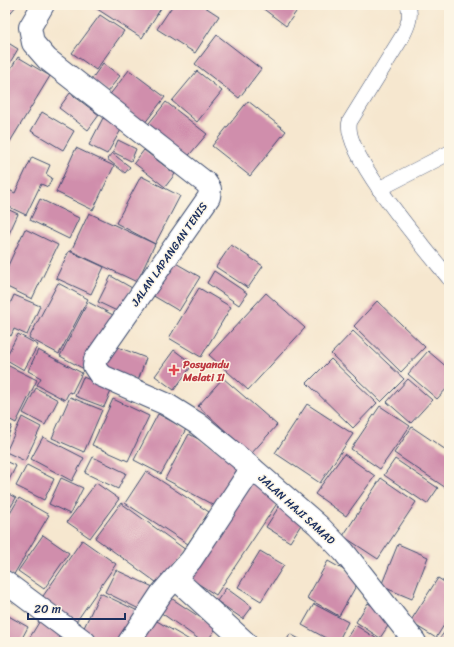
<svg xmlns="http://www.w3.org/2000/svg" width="454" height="647" viewBox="0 0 454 647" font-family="Sriracha,sans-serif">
	<rect width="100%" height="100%" fill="#fcf5e5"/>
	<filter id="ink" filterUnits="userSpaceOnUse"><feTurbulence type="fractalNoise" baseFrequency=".025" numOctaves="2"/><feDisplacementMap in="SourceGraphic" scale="8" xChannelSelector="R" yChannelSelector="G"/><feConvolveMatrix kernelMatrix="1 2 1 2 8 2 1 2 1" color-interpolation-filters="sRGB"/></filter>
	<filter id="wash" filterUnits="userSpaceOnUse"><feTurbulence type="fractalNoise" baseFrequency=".012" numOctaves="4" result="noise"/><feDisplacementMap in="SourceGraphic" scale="16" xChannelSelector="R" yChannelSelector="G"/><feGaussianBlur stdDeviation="0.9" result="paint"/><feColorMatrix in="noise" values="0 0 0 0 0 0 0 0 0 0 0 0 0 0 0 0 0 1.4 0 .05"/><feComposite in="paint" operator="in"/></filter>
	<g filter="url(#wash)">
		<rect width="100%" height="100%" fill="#f6e7cf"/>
		<g id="blocks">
			<g fill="#d08eac">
				<polygon points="5,5 17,5 6,18 5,17"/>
				<polygon points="91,5 163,5 142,38"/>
				<polygon points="173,5 202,5 219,16 195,53 157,29"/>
				<polygon points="262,5 301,5 286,26 261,7"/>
				<polygon points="100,15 124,31 96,70 72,53"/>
				<polygon points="217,35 261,69 239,98 195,64"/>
				<polygon points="5,41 18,49 5,71"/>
				<polygon points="18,57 50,76 5,150 5,78"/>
				<polygon points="103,63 120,76 107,92 91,80"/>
				<polygon points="129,70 165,97 144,124 108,97"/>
				<polygon points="197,71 222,91 197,122 172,101"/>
				<polygon points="70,93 99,115 88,130 59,108"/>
				<polygon points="248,101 286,131 250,176 212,146"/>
				<polygon points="166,102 207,134 185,160 145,128"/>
				<polygon points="42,112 74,131 63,150 31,131"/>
				<polygon points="103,118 122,128 107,154 89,145"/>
				<polygon points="118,140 136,149 131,161 113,152"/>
				<polygon points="76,148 114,166 93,210 56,192"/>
				<polygon points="144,150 175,174 165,187 134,163"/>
				<polygon points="112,153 130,167 125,173 107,159"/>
				<polygon points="32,157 50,165 46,174 52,178 48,187 41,184 26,215 5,205 5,188 15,193"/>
				<polygon points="141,176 180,196 155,244 116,223"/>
				<polygon points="40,199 79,218 69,239 30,220"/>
				<polygon points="5,208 18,214 8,236 5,234"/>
				<polygon points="89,213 155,244 137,282 71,251"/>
				<polygon points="25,229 58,245 32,299 5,286 5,272"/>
				<polygon points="231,245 263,266 248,288 216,267"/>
				<polygon points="69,251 104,267 91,294 56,278"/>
				<polygon points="172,261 200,277 179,311 152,295"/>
				<polygon points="214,271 247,293 239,305 207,283"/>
				<polygon points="111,276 132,288 119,312 98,302"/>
				<polygon points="58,283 88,299 59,354 29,338"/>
				<polygon points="199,288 231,307 201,357 169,338"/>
				<polygon points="266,293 305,328 248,390 209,355"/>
				<polygon points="14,295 40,306 27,335 14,329 11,336 5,332 5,315"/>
				<polygon points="377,301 425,347 401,372 354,326"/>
				<polygon points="88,302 113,315 84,369 60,356"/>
				<polygon points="353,331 404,379 381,402 331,354"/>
				<polygon points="18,334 38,345 24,370 5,359"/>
				<polygon points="110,344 146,358 138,381 101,367"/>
				<polygon points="38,350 82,373 72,393 69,392 65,400 37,385 41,378 28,371"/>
				<polygon points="174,350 193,364 174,390 155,376"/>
				<polygon points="428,351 449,369 449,386 437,399 408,374"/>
				<polygon points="331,359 377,403 353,428 307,383"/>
				<polygon points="5,364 37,380 16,423 5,417"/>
				<polygon points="83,377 112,389 104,407 75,396"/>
				<polygon points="223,378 277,425 251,454 198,406"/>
				<polygon points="408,379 432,400 411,423 387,402"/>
				<polygon points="36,388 58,400 45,425 23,413"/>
				<polygon points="70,397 102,410 84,452 52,438"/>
				<polygon points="113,399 149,416 128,461 92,445"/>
				<polygon points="307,404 353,434 320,483 275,453"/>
				<polygon points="380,406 410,426 380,469 351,449"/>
				<polygon points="158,414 186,429 161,474 134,460"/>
				<polygon points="22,417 41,427 25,461 6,452"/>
				<polygon points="5,424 12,426 5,443"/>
				<polygon points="412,427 449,452 449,490 394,453"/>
				<polygon points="189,434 241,462 217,507 165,479"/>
				<polygon points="43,437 84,458 72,481 31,459"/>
				<polygon points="344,454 375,476 346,516 315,494"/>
				<polygon points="93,457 126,473 118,489 85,473"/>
				<polygon points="395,459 438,488 427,504 384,475"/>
				<polygon points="5,461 16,466 7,484 5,483"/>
				<polygon points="27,465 54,479 44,500 16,486"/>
				<polygon points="146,471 209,512 188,544 125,503"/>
				<polygon points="252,477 282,496 216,595 186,576"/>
				<polygon points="61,478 83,488 70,514 49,504"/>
				<polygon points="381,478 416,502 378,559 343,536"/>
				<polygon points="96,483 119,499 90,538 67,522"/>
				<polygon points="5,492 16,498 5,517"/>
				<polygon points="19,498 49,515 13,576 5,572 5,522"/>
				<polygon points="121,503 186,550 160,585 95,538"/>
				<polygon points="280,505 304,520 290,542 266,527"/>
				<polygon points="43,535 69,553 44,589 18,571"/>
				<polygon points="82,540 116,564 76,622 41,599"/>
				<polygon points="398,544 428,557 412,599 381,586"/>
				<polygon points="260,551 284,565 261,601 238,587"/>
				<polygon points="328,561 360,579 339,616 307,598"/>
				<polygon points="116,570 153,587 141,610 105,592"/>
				<polygon points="438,578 449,585 449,617 436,638 410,622"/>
				<polygon points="226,588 252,607 243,619 217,601"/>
				<polygon points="100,593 140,612 126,642 105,642 82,632"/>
				<polygon points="168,596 216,628 207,642 203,642 157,610"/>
				<polygon points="368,603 392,620 380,638 356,622"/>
				<polygon points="314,604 348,622 338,642 333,642 302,625"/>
				<polygon points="5,614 28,627 20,642 5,642"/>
				<polygon points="150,617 191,641 190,642 136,642"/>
				<polygon points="41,619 80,642 27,642"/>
				<polygon points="355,625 382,642 344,642"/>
				<polygon points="449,626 449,642 437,642"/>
				<polygon points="290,634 305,642 286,642"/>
			</g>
		</g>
	</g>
	<g filter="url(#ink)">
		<use href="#blocks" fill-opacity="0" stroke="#3c4b6f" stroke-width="1"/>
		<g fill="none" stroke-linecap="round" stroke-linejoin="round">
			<g stroke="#3c4b6f" stroke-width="16">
				<g id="service">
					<path d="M408,5C412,17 407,27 402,37L350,121C340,151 428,252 449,278"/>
					<polyline points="379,189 449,153"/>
				</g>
			</g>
			<g stroke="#3c4b6f" stroke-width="24">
				<g id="minor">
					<polyline points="43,5 30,27 33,43 47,59 206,183 210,189 209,197 95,360 94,366 100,375 166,404 198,424 252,468 318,525 344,552 415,642"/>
					<polyline points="175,578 245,642"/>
					<polyline points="5,582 85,642"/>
					<polyline points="129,642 161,594 191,560 252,468"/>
				</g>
			</g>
			<use href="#service" stroke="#fff" stroke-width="15"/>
			<use href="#minor" stroke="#fff" stroke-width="22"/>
		</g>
	</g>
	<path fill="#e0444e" stroke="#fcf5e5" stroke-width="1.5" d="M172 364h4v4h4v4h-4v4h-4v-4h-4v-4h4z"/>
	<g text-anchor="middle" stroke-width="3" stroke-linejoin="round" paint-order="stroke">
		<g font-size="11" fill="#1b2f5e" stroke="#fcf5e5">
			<text transform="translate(169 254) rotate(-55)" y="4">JALAN LAPANGAN TENIS</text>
			<text transform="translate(297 509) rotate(42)" y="4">JALAN HAJI SAMAD</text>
		</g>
		<g font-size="11" font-weight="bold" fill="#be3a42" stroke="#fcf5e5" text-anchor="start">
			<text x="183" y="368">Posyandu<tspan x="183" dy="13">Melati II</tspan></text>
		</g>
	</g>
	<rect width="454" height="647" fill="none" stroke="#fcf5e5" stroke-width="20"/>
	<path d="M28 613v6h97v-6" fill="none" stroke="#1b2f5e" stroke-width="2"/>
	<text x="34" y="613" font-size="12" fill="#1b2f5e" stroke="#fcf5e5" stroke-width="3" paint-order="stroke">20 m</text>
</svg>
